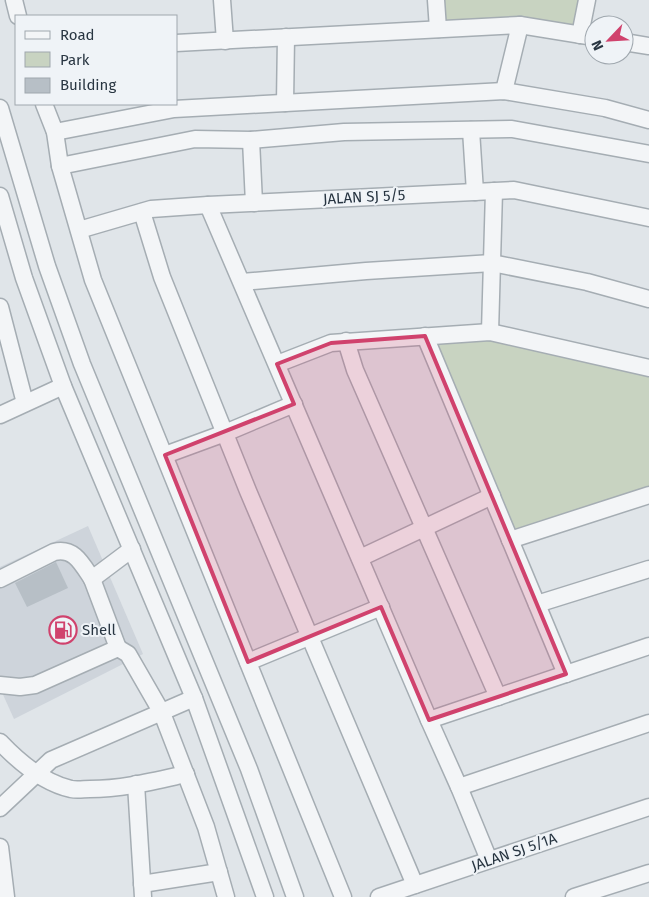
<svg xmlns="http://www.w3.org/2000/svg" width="649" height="897" viewBox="0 0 649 897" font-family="'Fira Sans',sans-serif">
	<rect width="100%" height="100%" fill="#e0e5e9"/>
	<polygon fill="#ced4db" points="88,526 143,654 14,719 0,688 0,567"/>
	<g fill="#c8d3c1">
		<polygon points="439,0 584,0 578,31 441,25"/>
		<polygon points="490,333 649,370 649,493 512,537 428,338"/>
	</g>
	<polygon fill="#b7bfc6" points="56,562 68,588 27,607 15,583"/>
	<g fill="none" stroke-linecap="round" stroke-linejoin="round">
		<g stroke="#a5adb3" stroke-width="19">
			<g id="minor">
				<polyline points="14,0 18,16"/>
				<polyline points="222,0 225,41"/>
				<polyline points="436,0 438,29"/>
				<polyline points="580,35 587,0"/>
				<polyline points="624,42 649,46"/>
				<polyline points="176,43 520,25 594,37"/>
				<polyline points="504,91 520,25"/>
				<polyline points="285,103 286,37"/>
				<polyline points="44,104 55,132 60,166 93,280 343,897"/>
				<polyline points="0,108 47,266 82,364 249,769 295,897"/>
				<polyline points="471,130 475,192"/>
				<polyline points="55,132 174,109 504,91 605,108 649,120"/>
				<polyline points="251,140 254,203"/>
				<polyline points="60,166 195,139 251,140 344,132 512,129 649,154"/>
				<polyline points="0,196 24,278 63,386 194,698 265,897"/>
				<polyline points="208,205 429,720 459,787 489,860"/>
				<polyline points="142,212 162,277 248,491 415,885"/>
				<polyline points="79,230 151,209 208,205 514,190 649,218"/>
				<polyline points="242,282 366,271 492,263 587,282 649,299"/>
				<polyline points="0,307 25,403"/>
				<polyline points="490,332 494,191"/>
				<polyline points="425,336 566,674"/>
				<polyline points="346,341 355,370 498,697"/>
				<polyline points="277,364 331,343 490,332 649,368"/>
				<polyline points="0,415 63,386"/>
				<polyline points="165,455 225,433 294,404"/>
				<polyline points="510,540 649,495"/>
				<polyline points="360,558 492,496"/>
				<path d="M0,579L54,552C74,547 82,564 92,579L132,549"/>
				<polyline points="92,579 118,648"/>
				<polyline points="537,604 649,569"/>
				<polyline points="248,662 381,607"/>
				<polyline points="0,685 20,687 35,685 118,648 128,654 162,713 206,827 226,897"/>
				<polyline points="429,720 649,646"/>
				<path d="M0,742C19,762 44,783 71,789C77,790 84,789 90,789C122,789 154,781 186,774"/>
				<polyline points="136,784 143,897"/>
				<polyline points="459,787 649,723"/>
				<polyline points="0,808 51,760 194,698"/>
				<polyline points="0,847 6,897"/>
				<polyline points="142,884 219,872"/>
				<polyline points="379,897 649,807"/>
				<polyline points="574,897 649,873"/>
			</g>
		</g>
		<use href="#minor" stroke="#f3f5f7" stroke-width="16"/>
	</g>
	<path fill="#d0426d" fill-opacity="0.2" stroke="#d0426d" stroke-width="4" stroke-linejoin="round" d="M425,336L566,674L429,720L381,607L248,662L165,455L294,404L277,364L331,343Z"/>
	<defs>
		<g id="fuel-ring" transform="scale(1.4375)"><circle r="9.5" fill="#eff3f7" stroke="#d0426d" stroke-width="1.5"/><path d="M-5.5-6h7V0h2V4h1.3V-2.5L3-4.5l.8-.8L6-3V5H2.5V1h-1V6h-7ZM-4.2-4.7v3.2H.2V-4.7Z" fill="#d0426d"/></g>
	</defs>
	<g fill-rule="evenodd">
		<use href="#fuel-ring" x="63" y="630"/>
	</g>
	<g text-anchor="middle" stroke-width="4" stroke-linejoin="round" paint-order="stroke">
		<g font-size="15" fill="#283541" stroke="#eff3f7">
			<text transform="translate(364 197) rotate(-3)" y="5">JALAN SJ 5/5</text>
			<text transform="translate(514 852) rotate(-19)" y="5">JALAN SJ 5/1A</text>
		</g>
		<g font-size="15" fill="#283541" stroke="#eff3f7" text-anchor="start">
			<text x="82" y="635">Shell</text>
		</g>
	</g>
	<rect x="15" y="15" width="162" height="90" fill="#eff3f7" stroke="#9fa7ae"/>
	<rect x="25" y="31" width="25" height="8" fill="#f3f5f7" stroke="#9fa7ae"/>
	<text x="60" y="40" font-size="15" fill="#283541">Road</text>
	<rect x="25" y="52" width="25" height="15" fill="#c8d3c1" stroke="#9fa7ae"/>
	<text x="60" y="65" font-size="15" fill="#283541">Park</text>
	<rect x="25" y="78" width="25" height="15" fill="#b7bfc6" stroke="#9fa7ae"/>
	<text x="60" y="90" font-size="15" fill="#283541">Building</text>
	<g transform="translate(609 40) rotate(245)"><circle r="24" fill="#eff3f7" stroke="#9fa7ae"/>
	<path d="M0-4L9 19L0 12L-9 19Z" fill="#d0426d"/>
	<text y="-8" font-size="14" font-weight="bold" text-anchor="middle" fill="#283541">N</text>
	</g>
</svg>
